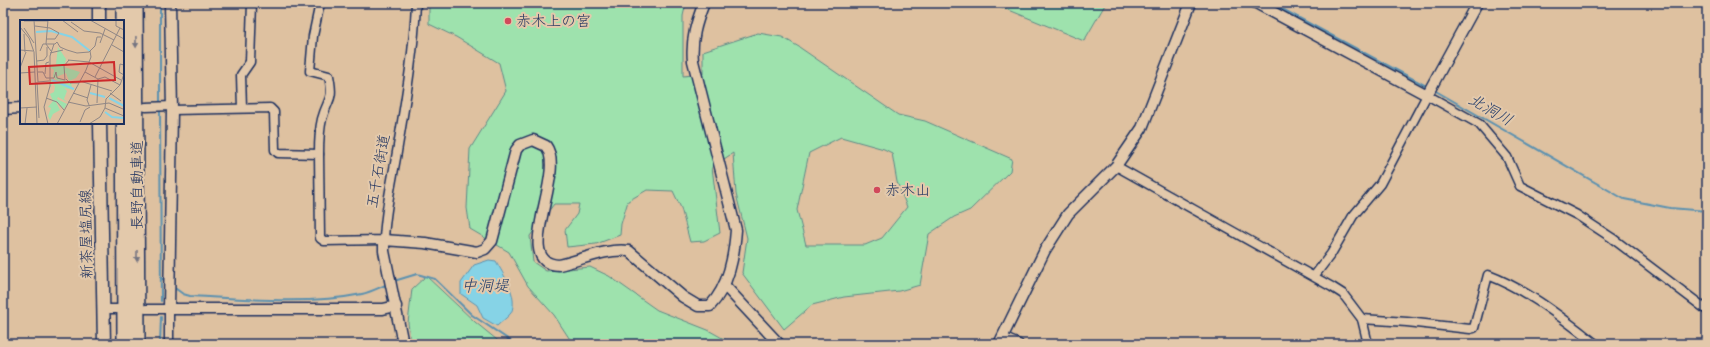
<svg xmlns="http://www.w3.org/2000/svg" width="1710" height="347" viewBox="0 0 1710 347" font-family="Mynerve,'Klee One',sans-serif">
	<rect width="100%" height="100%" fill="#dec1a0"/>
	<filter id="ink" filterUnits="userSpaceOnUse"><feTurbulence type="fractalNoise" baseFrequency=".025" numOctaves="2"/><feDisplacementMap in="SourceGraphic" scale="8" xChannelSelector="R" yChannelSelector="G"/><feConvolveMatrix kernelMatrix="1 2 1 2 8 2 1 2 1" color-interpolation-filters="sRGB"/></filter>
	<g filter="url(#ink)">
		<g fill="#9ee2ad" stroke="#5c8886" fill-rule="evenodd">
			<path d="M429,3H686L683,16V76L703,74V51L758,33L782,37L799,47L898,115L925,121L1012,159L1010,171L970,210L954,217L929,234L920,285L899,291L844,297L812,305L784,329L742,273L747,238L736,194L733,153L712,167L720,233L704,241L690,242L681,208L673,191L647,190L628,201L621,224L620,235L596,244L567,247L565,230L577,214L579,204H554L530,236L533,262L546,271L590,267L609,276L657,310L708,330L733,344H573L554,315L528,286L509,252L470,229L467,208L470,149L506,91L499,63L456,37L429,24ZM841,137L884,149L892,153L897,182L907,207L882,238L865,245H806L797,210L809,153Z"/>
			<polygon points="992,3 1106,3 1084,41"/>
			<polygon points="426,276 475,322 502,344 411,344 408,323 412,289"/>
		</g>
		<path fill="#86d3e6" stroke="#5b91b0" d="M489,260L496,261C503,274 519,297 511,313C508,317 501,322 497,326L483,318L477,305L461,294V283L474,265Z"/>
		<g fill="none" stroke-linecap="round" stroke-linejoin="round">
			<g stroke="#5b91b0" stroke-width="2">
				<polyline points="1271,3 1428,87"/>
				<polyline points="1434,90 1624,199 1670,208 1707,211"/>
				<polyline points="160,104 160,3"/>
				<polyline points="160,109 161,301"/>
				<polyline points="160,277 165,281"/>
				<polyline points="394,281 417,274 435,279 472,315 515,344"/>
				<path d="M172,286L183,294L190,296C245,299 309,305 362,294C371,292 380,287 388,284"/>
				<polyline points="160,344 161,317"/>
			</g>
			<g stroke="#1b2f5e" stroke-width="11">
				<g id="minor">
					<polyline points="146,107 172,106"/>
					<polyline points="242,108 241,75 250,62 252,3"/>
					<path d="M172,110L270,108L274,112L275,150L278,153L319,154L320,238L324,241L384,240C385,210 392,182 397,152C405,103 414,53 416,3"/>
					<path d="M319,154C319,142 319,131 322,119C328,97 334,102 329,76L310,71L313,36L320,3"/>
					<polyline points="1116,166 1332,287 1343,294 1362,319 1368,344"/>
					<polyline points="1315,275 1331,254 1353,216 1380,184 1427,95 1479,124 1507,157 1520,186 1577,215 1612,238 1707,310"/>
					<polyline points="103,309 118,309"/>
					<polyline points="146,309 169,309 169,344"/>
					<path d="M1362,319L1407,322L1470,329L1474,328L1488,275C1528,290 1562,318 1596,344"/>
					<polyline points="1002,337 1019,344"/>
				</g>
			</g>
			<g stroke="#1b2f5e" stroke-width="13">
				<g id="tertiary">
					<polyline points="170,3 172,110 169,309 383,309 396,306"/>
					<polyline points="1256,3 1427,95 1477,3"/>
					<polyline points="3,109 21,108"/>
					<polyline points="724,285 779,344"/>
					<path d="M403,344L384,251V240L425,243L477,252L485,249L492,241L516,150L520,145L533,140L546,146C567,174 510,264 559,265C582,260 605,248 629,251L683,297L698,306H710C729,286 734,256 736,230L693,61C691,40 696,23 704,3"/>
					<polyline points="999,344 1045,250 1068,214 1116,166 1142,128 1191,3"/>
				</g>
			</g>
			<g stroke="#1b2f5e" stroke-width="15">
				<g id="secondary">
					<polyline points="99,3 99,21"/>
					<polyline points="100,123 104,344"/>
				</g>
			</g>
			<g stroke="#1b2f5e" stroke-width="18">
				<g id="motorway">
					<polyline points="124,3 125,344"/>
					<polyline points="135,3 137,344"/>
				</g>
			</g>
			<use href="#minor" stroke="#e3c9ab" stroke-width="8"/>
			<use href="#tertiary" stroke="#e3c9ab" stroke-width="10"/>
			<use href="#secondary" stroke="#e3c9ab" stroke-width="12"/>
			<use href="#motorway" stroke="#e3c9ab" stroke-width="15"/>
		</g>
		<defs><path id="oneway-solid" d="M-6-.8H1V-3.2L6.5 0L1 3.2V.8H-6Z"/></defs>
		<g fill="#757481">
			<use href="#oneway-solid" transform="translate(136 42) rotate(89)"/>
			<use href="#oneway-solid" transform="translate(137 256) rotate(90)"/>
		</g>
	</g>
	<g fill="#d1495b" stroke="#e3c9ab" stroke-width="1.5">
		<circle cx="508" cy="21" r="4"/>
		<circle cx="877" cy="190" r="4"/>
	</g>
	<g text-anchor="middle" stroke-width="4" stroke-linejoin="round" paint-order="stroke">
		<g font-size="15" fill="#1b2f5e" stroke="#e3c9ab" text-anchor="start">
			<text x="516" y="26">赤木上の宮</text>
			<text x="885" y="195">赤木山</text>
		</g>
		<g font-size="15" fill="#1b2f5e" stroke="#e3c9ab">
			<text transform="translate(378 171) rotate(-80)" y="5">五千石街道</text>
			<text transform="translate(137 185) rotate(-90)" y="5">長野自動車道</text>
			<text transform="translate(86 234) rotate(-91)" y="5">新茶屋塩尻線</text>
		</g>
		<g font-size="16" font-style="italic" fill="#263f6c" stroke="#e3c9ab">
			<text transform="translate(1491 109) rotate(30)" y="6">北洞川</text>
			<text x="485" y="291">中洞堤</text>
		</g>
	</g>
	<g transform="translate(20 20)">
		<rect width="104" height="104" fill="#dec1a0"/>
		<path d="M38,27L46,39L44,47L60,52L56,58L49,61L46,53L36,57L51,63L52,67L49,66L54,70L44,68L47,71L44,79L47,82L38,77L37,79L47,84L44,89L35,80L40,90L33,94L30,100L28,96L31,88L28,87L33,81L30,74L34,72L35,67L33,63L30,68L31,59L43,65L33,57L34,50L30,47L36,44Z" fill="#9ee2ad"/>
		<path fill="none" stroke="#86d3e6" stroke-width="2" d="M16,12L31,11L52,17L70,31M32,60L54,69M70,73L85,77M89,78L104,86M85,92L92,97L104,98"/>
		<path fill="none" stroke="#908786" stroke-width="1" d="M14,0L18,62L29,61M28,0L26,24L31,31M42,0L58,12M70,0L104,19M96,0V6L104,10M4,1H28M51,2L64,11L80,13L94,20M15,6L30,8L39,13L35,19H26M0,7L9,18L14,32L17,104M4,8L14,23M4,14L5,32M104,18V45M80,23L85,9M92,25L104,32M0,30L13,31M20,31L23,24H35L37,22L40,27L47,30L57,33L69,32L75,26L77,17H81M30,33L43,30M48,40L69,42L101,60M17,41L24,40L27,36V27M104,45L100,44L99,52L104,55M0,48L6,32M18,52H23L26,58H34L36,52L37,58L45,60L44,46L49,40M65,52L78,59L85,57L100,65M0,53L15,52M25,54L26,43L29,42M75,57L100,8M46,59L50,63H59M60,61L92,71M17,62L19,98M53,73L68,78M90,73L101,81M26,78L37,82L44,90M48,82L66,86L89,83L103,89M77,83L78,59M69,85L67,80L71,65M0,88L17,87M85,88L104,96M60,102L65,90L70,87M5,104L7,88M28,104L24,87L30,66V36L34,24M37,104L66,50L71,37L70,31M69,104L80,97L85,88L86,79L100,65L104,54"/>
		<path fill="#cd282b" fill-opacity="0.15" stroke="#cd282b" stroke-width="2" d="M94,42L95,60L10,64L9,47Z"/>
		<rect width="104" height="104" fill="none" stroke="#1b2f5e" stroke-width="2"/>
	</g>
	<rect width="1710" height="347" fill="none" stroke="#e3c9ab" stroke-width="16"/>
	<rect x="8" y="8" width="1694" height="331" fill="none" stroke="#1b2f5e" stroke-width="1.5" filter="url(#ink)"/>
</svg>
